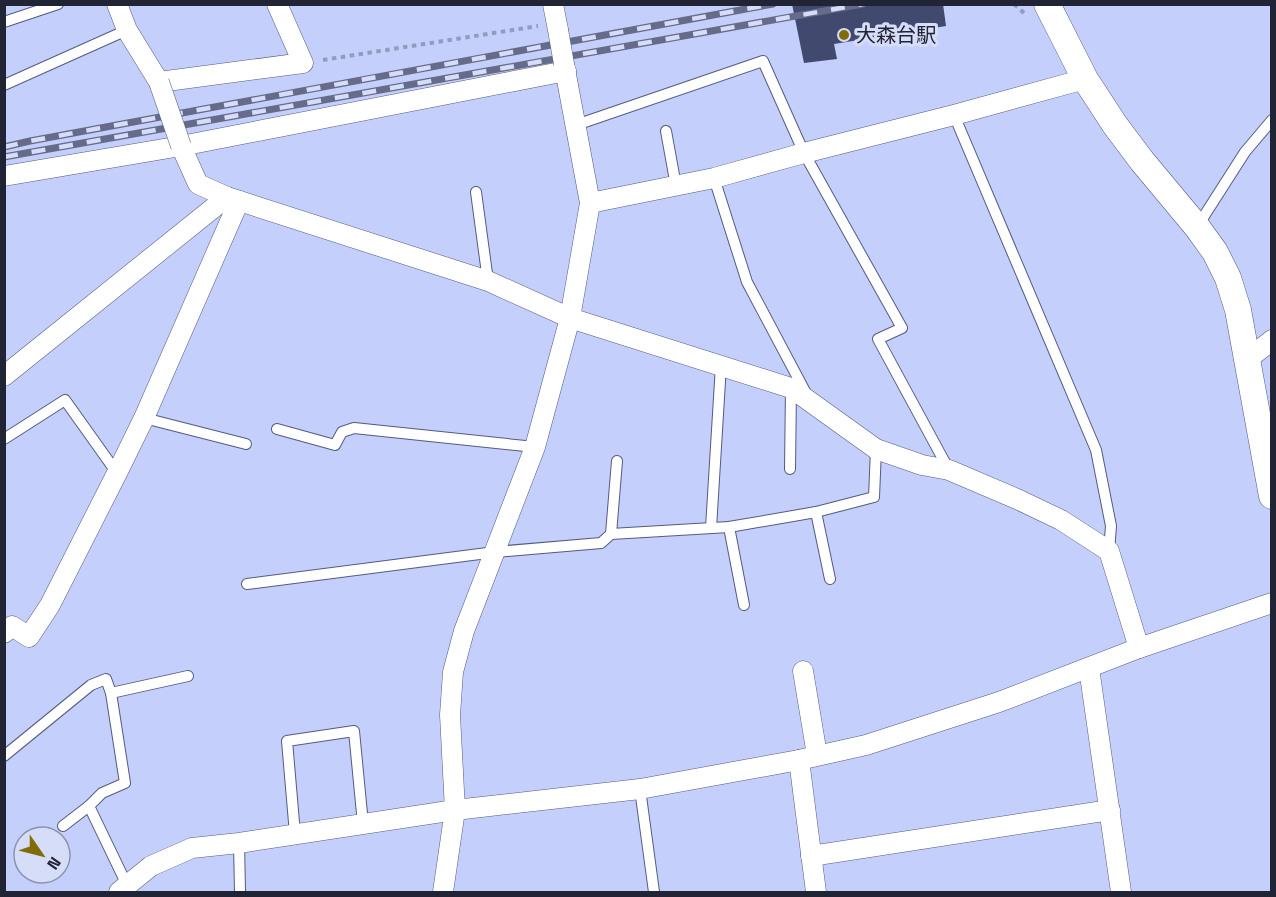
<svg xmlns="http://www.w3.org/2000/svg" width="1276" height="897" viewBox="0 0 1276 897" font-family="'Space Grotesk','Noto Sans JP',sans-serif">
	<rect width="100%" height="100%" fill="#c5cffc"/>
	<polygon fill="#42496f" points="792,4 943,4 946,26 834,44 837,59 804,63"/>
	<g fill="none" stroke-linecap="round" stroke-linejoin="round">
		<g stroke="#535b82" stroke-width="12">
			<g id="service">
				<polyline points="4,22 58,4"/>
				<polyline points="4,85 127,30"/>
				<polyline points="954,115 1096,450 1111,526 1109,551"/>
				<polyline points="576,125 763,61 804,153 902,328 878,339 949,470"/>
				<polyline points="666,131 676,186"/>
				<polyline points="714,178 747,282 807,395"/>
				<polyline points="476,192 488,281"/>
				<polyline points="1197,227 1245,152 1272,120"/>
				<polyline points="144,418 246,444"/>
				<polyline points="277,429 335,445 342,432 354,428 535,447"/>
				<polyline points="4,439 65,400 117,473"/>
				<polyline points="617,461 611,534 729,527 816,512 874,497 876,449"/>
				<polyline points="790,469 791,388"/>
				<polyline points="816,512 830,579"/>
				<polyline points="729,527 744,605"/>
				<polyline points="711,528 721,365"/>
				<polyline points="247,584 495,552 601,543 611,534"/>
				<polyline points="111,693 188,676"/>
				<polyline points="4,756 91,685 106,679 111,693 125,783 102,793 89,806 63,826"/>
				<polyline points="640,789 654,892"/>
				<polyline points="89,806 127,885"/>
				<polyline points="295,834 287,741 354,731 363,824"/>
				<polyline points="239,843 240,892"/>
			</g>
		</g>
		<g stroke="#535b82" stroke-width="21">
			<g id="minor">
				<polyline points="117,4 127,30 159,82 303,63 277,4"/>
				<polyline points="553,4 558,30"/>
				<polyline points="181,146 198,184 227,197 488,281 570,318 791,388 876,449 922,465 949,470 1017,499 1061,520 1109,551 1139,648"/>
				<polyline points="4,176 181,146 566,71"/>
				<polyline points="590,203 714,178 804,153 954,115 1085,79"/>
				<polyline points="1248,359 1272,340"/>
				<polyline points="4,376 227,197"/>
				<polyline points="4,633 12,626 29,637 50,605 117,473 144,418 239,201"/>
				<polyline points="1089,668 1121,892"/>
				<polyline points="803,671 817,755"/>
				<polyline points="799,760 816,892"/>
				<polyline points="811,856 1110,810"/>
				<polyline points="119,892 151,866 192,848 239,843 455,810 640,789 799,760 866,745 999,702 1139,648 1272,603"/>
				<polyline points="443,892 455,810 450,715 453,672 464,631 535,447 570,318 590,203 564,64"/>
			</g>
		</g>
		<g stroke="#535b82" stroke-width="27">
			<polyline id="tertiary" points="1047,4 1085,79 1115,125 1142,161 1197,227 1215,252 1228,278 1238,310 1272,496"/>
		</g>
		<g stroke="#939bc0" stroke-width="4" stroke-dasharray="4.5 4.5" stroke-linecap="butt">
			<polyline points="1014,4 1025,14"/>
			<polyline points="323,60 538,26"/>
		</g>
		<use href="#service" stroke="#fff" stroke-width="10"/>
		<use href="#minor" stroke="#fff" stroke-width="20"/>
		<use href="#tertiary" stroke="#fff" stroke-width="26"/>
		<g stroke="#656b88" stroke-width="7">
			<g id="rail">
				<polyline points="4,147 30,141 773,4"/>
				<polyline points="4,157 863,4"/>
			</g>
		</g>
		<use href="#rail" stroke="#d6ddf9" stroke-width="4.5" stroke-dasharray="14" stroke-linecap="butt"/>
		<g stroke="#535b82" stroke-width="21" stroke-linecap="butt">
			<g id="minor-bridge">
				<polyline points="558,30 564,64"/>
				<polyline points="159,82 181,146"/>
			</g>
		</g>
		<use href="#minor-bridge" stroke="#fff" stroke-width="20"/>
	</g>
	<circle fill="#826c07" stroke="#d6ddf9" stroke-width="2" cx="844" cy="35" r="6"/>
	<g text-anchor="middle" stroke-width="6" stroke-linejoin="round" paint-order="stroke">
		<g font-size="20" fill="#212435" stroke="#d6ddf9" text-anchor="start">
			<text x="856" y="42">大森台駅</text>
		</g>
	</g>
	<rect width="1276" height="897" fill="none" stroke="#212435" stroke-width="12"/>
	<g transform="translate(42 855) rotate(125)"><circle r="28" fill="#d6ddf9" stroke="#8e93ab" stroke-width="1.5"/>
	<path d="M0-4.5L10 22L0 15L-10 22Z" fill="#826c07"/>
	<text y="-9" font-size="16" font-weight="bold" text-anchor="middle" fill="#212435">N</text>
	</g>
</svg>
